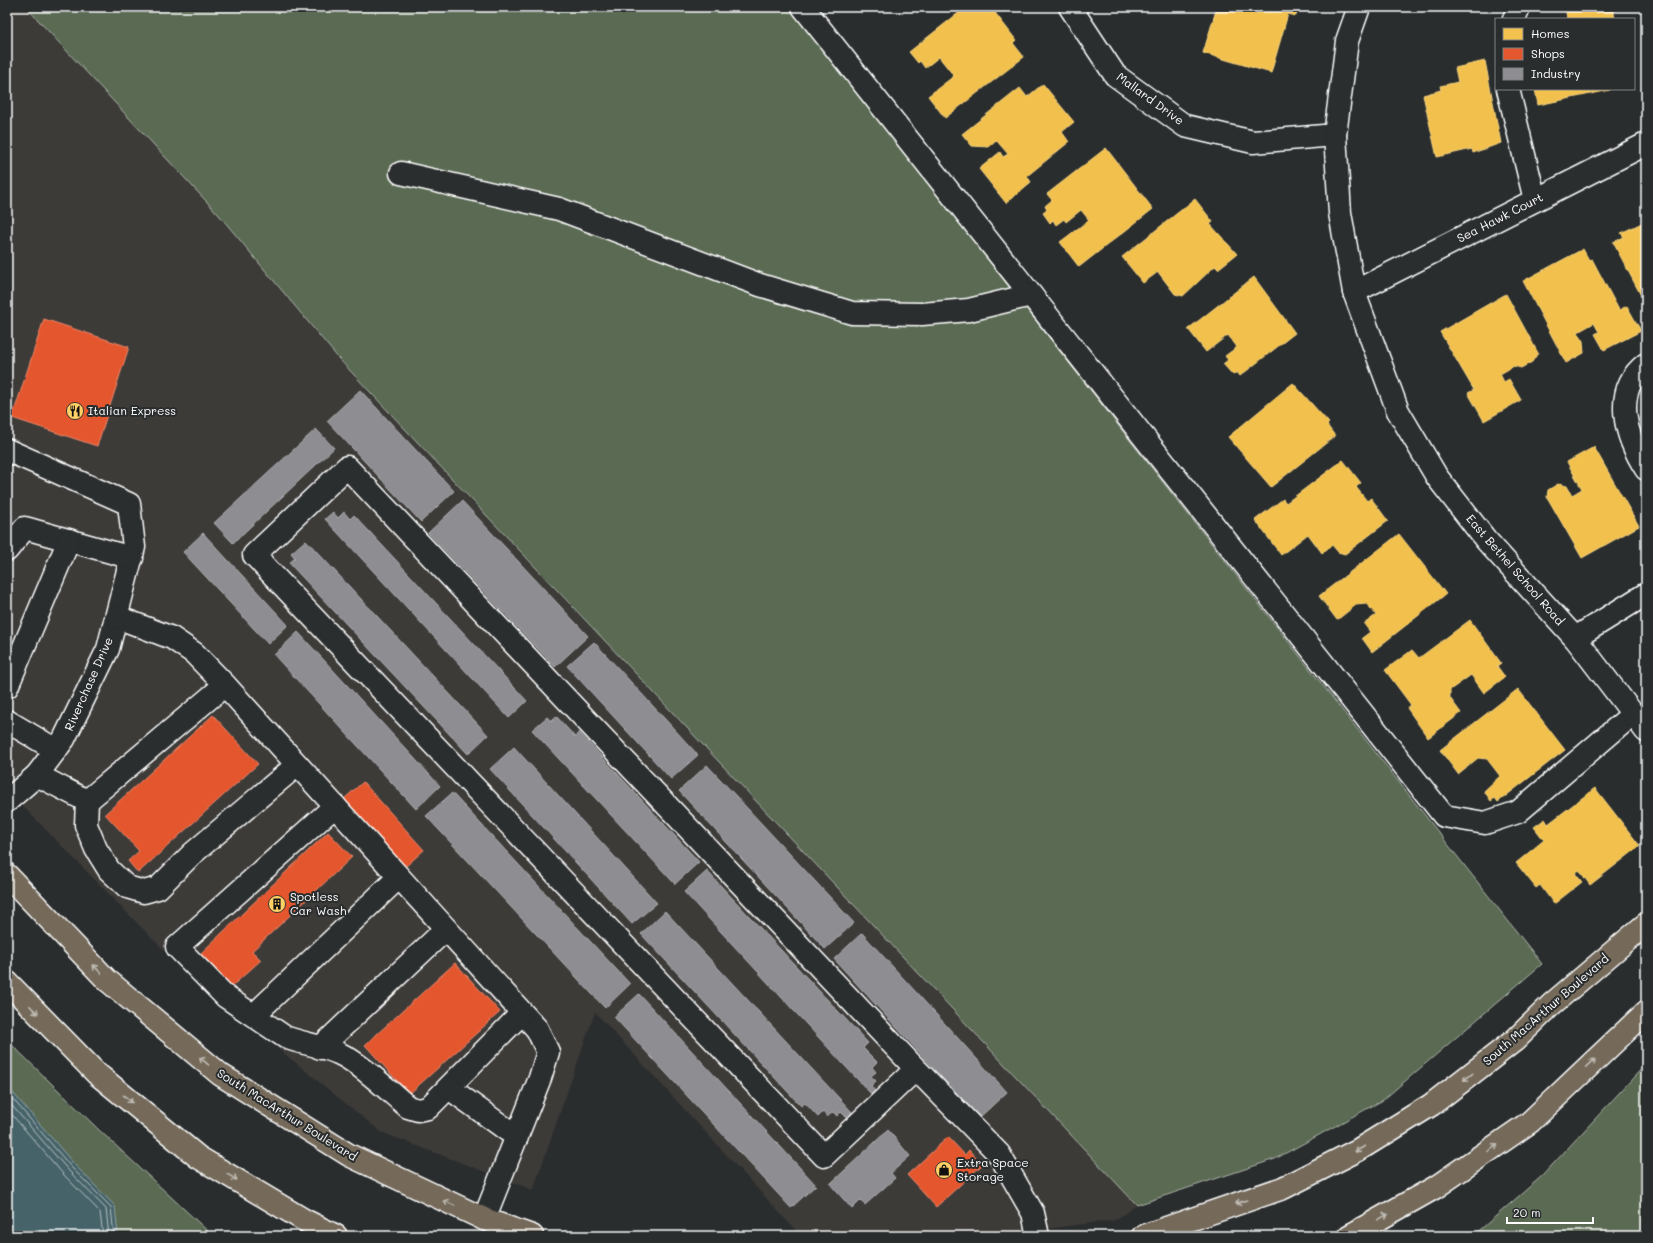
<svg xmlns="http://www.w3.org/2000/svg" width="1653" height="1243" viewBox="0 0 1653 1243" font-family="Mali,sans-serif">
	<rect width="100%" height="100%" fill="#2a2d2e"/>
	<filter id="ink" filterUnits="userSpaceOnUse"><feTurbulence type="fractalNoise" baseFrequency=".025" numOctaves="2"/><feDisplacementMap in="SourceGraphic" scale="8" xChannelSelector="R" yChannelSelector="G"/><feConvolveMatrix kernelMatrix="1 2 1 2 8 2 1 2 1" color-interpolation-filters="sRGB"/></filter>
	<g filter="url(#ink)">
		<polygon fill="#3e3b39" points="7,7 26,7 219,215 339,360 1137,1205 1115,1220 990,1236 801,1236 595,1012 533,1190 381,1132 191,978 7,790"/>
		<g fill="#5a6a53" stroke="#acb4a9">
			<polygon points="26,7 426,7 429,11 433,7 789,7 1542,964 1383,1100 1275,1159 1137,1205 339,359 219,215"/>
			<polygon points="7,1040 98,1129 213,1236 7,1236"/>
			<polygon points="1646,1064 1646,1236 1473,1236 1542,1176"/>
		</g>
		<polygon fill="#46646a" stroke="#90a2a6" points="7,1090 14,1094 75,1165 115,1206 118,1236 7,1236"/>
		<g fill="#f2c14e" stroke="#f6d483">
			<polygon points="966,7 984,7 989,13 993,10 1016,40 1013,43 1024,57 945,118 928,96 954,76 939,57 925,68 920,61 918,63 909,52"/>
			<polygon points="1217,7 1238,7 1238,9 1256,14 1258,7 1298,7 1296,16 1288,14 1271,73 1203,53"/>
			<polygon points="1590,7 1613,7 1615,19 1567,19 1566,12"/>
			<polygon points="1485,61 1501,143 1473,153 1472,149 1437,157 1423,95 1441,90 1440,86 1458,82 1455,68"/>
			<polygon points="1043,84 1074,122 1062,132 1069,142 1027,176 1031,182 1006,203 979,169 1000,152 1003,157 1008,154 996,140 988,147 972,146 962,134 1020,88 1027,97"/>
			<polygon points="1535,89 1610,89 1610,90 1538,105"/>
			<polygon points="1106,148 1153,209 1079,267 1060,242 1089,220 1081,210 1066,222 1064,219 1056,225 1053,220 1050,223 1043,213 1047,210 1045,206 1052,200 1047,194"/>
			<polygon points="1195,199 1213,222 1210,224 1237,254 1218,269 1215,266 1183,296 1175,294 1158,272 1143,283 1122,257"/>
			<polygon points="1646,221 1646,305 1613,242 1624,237 1621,233"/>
			<polygon points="1583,249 1589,260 1592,259 1619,310 1627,306 1641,331 1604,350 1595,334 1599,332 1594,323 1578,332 1583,341 1584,353 1566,363 1523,281"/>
			<polygon points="1254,277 1295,333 1240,376 1237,372 1233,375 1223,364 1228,360 1225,356 1237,347 1228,335 1206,352 1188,329"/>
			<polygon points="1506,294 1538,353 1532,362 1521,368 1514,366 1500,374 1504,382 1509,379 1521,400 1484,421 1468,393 1474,390 1440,332"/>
			<polygon points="1293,383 1329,423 1327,425 1335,436 1271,487 1228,437"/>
			<polygon points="1594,447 1639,526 1582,558 1547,497 1548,490 1558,484 1567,486 1572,495 1582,489 1567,462"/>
			<polygon points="1343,460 1361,483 1356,487 1367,501 1371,498 1388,521 1345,554 1338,552 1332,545 1322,553 1308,534 1281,555 1255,520 1283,499 1286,503"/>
			<polygon points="1399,534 1446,594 1372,652 1362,638 1370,632 1364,624 1376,615 1367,604 1356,605 1337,620 1319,596"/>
			<polygon points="1470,620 1501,663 1497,666 1505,677 1484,693 1471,675 1450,690 1450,698 1461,713 1428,738 1407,708 1411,705 1385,670 1412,650 1419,658"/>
			<polygon points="1518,689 1565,750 1498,802 1495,798 1491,801 1484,791 1500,776 1487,759 1478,758 1458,774 1440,750"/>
			<polygon points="1595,788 1640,846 1590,885 1579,870 1575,873 1582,882 1554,904 1540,885 1536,888 1516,863 1544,840 1534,827 1545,819 1548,824"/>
		</g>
		<g fill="#e4572e" stroke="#ec896d">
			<polygon points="44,319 129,347 97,446 12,418"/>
			<polygon points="213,715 258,764 138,873 128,861 139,851 105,814"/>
			<polygon points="363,782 424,850 405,867 344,799"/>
			<polygon points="328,832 352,857 252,951 261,960 231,987 200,954"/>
			<polygon points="455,963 500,1012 409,1094 365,1045"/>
			<polygon points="948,1137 965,1155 969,1150 982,1165 936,1207 907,1175"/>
		</g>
		<g fill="#8d8d92" stroke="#afafb3">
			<polygon points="360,390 454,491 421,522 327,421"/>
			<polygon points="316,429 334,448 233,543 214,523"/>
			<polygon points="462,501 588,636 555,667 428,533"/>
			<polygon points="333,512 338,518 344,512 350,519 354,515 527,701 509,718 325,519"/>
			<polygon points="203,533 288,625 268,644 183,552"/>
			<polygon points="306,540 488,735 468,754 289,563 295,558 291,553"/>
			<polygon points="298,632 440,786 416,809 274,655"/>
			<polygon points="594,642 698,755 671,779 567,666"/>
			<polygon points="556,716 575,737 579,732 699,862 675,884 532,730 547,717 551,721"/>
			<polygon points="514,747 657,903 632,924 490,769"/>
			<polygon points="707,765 854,923 825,949 679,791"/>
			<polygon points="452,793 630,984 605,1008 426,816"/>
			<polygon points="707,871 868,1043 863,1048 877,1062 872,1067 876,1072 871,1076 876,1081 871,1086 875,1091 871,1094 684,892"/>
			<polygon points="665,911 852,1112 846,1117 841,1112 837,1116 833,1112 827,1117 823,1112 818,1117 805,1103 801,1106 641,934"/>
			<polygon points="862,933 1007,1092 979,1118 834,959"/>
			<polygon points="639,994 816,1185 791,1208 614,1017"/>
			<polygon points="888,1130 910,1156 891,1173 895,1178 865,1205 861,1200 852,1209 830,1184"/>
		</g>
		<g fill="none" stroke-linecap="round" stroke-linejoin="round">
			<g stroke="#b5c1c3" stroke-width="1">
				<polyline points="7,1095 12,1098 72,1168 111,1207 114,1236"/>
				<polyline points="7,1100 69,1171 106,1209 109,1236"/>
				<polyline points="7,1109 64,1175 100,1212 103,1236"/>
			</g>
			<g stroke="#fff" stroke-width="25">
				<g id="minor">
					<polyline points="803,7 1444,816 1485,823 1518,812 1633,714"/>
					<polyline points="1070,7 1115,75 1185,126 1253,142 1335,135"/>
					<polyline points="1359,7 1347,41 1335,135 1340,213 1354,292 1398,411 1437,477 1486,540 1575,638 1646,731"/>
					<polyline points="1514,19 1519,7"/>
					<polyline points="1508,89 1535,200"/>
					<polyline points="401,173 559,209 760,285 852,313 922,314 969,310 1031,295"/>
					<polyline points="1354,292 1646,144"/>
					<path d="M1646,364C1611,391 1626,438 1646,469"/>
					<polyline points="7,450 129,504 134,547 108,649 64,739 37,775 7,801"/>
					<polyline points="7,550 25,528 132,558"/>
					<polyline points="117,617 172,638 194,653 225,685 537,1029 548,1052 540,1078 484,1219"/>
					<polyline points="1575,638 1646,594"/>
					<polyline points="7,687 69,540"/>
					<polyline points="7,721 56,750"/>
					<polyline points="37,775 87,801 225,685"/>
					<polyline points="87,801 86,825 96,849 109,870 127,887 144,892 158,888 192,854 297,765"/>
					<path d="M335,806L177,947L226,997L285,1037C302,1044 321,1045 338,1053C359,1062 389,1091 408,1107L418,1110L428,1108L522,1013"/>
					<polyline points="254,1015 399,877"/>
					<polyline points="320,1048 446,929"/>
					<polyline points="916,1069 824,1156 254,555 347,467 916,1069 999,1154 1033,1213 1038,1236"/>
					<polyline points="449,1088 517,1137"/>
				</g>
			</g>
			<g stroke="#fff" stroke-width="25">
				<g id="major">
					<polyline points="7,875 107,980 221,1075 349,1155 484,1219 532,1236"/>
					<polyline points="7,982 96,1073 198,1157 304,1220 336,1236"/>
					<polyline points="1143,1236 1283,1188 1358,1150 1431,1105 1515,1040 1552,1004 1646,924"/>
					<polyline points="1349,1236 1436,1187 1530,1122 1646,1012"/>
				</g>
			</g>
			<use href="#minor" stroke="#2a2d2e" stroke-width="22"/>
			<use href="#major" stroke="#746a5a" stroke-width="22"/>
		</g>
		<defs><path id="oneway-shaft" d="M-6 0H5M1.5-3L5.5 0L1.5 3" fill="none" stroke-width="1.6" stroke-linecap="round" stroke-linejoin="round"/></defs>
		<g stroke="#c0bcb5">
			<use href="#oneway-shaft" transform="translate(97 969) rotate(-134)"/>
			<use href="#oneway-shaft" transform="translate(34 1010) rotate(46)"/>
			<use href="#oneway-shaft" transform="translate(204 1061) rotate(-140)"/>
			<use href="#oneway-shaft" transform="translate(1591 1063) rotate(-44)"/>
			<use href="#oneway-shaft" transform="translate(1468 1077) rotate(143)"/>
			<use href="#oneway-shaft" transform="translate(128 1099) rotate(40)"/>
			<use href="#oneway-shaft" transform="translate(1493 1148) rotate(-35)"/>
			<use href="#oneway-shaft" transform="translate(1360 1149) rotate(150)"/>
			<use href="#oneway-shaft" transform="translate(232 1177) rotate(31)"/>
			<use href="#oneway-shaft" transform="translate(1241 1202) rotate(161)"/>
			<use href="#oneway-shaft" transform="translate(449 1203) rotate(-155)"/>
			<use href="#oneway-shaft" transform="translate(1383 1217) rotate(-29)"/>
		</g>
	</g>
	<defs>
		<g id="restaurant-disc" transform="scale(0.9)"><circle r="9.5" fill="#ffd166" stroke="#2a2d2e"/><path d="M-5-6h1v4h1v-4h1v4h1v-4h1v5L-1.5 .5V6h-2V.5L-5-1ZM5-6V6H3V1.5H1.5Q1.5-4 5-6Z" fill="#111"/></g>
		<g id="building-disc" transform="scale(0.9)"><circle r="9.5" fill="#ffd166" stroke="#2a2d2e"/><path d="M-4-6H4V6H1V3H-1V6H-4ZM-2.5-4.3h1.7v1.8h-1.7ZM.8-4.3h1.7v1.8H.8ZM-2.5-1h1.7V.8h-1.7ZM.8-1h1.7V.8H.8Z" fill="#111"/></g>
		<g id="shop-disc" transform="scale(0.9)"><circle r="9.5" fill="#ffd166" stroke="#2a2d2e"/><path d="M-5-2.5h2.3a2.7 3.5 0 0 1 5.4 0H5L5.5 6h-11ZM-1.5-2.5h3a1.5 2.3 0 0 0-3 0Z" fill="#111"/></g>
	</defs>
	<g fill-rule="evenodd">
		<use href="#restaurant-disc" x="75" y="411"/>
		<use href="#building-disc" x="277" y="904"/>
		<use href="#shop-disc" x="944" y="1170"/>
	</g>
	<g text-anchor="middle" stroke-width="4" stroke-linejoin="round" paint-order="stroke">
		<g font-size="12" fill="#fff" stroke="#2a2d2e">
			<text transform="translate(1150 99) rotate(36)" y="4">Mallard Drive</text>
			<text transform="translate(1500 218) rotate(-27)" y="4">Sea Hawk Court</text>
			<text transform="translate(1515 570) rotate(49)" y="4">East Bethel School Road</text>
			<text transform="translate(89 684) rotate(-66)" y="4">Riverchase Drive</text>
			<text transform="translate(1546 1010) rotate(-41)" y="4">South MacArthur Boulevard</text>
			<text transform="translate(287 1115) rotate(32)" y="4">South MacArthur Boulevard</text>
		</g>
		<g font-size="12" fill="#fff" stroke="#2a2d2e" text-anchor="start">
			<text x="88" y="415">Italian Express</text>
			<text x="290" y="901">Spotless<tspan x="290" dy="14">Car Wash</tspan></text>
			<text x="957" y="1167">Extra Space<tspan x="957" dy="14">Storage</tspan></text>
		</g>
	</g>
	<rect width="1653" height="1243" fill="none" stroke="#2a2d2e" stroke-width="24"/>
	<rect x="12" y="12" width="1629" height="1219" fill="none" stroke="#fff" stroke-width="1.5" filter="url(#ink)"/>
	<rect x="1495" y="18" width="140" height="72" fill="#2a2d2e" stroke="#7f8182"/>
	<rect x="1503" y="28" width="20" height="12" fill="#f2c14e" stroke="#7f8182"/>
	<text x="1531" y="38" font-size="12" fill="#ffffff">Homes</text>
	<rect x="1503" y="48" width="20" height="12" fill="#e4572e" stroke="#7f8182"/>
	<text x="1531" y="58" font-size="12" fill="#ffffff">Shops</text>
	<rect x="1503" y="68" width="20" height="12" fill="#8d8d92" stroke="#7f8182"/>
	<text x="1531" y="78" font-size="12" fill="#ffffff">Industry</text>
	<path d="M1507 1217v6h86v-6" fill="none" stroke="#ffffff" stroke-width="2"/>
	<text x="1513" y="1217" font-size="12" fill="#ffffff" stroke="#2a2d2e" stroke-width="3" paint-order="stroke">20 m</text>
</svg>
